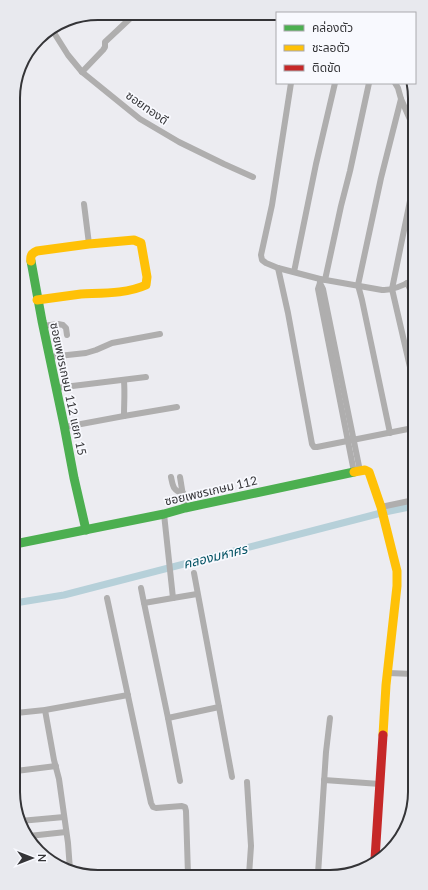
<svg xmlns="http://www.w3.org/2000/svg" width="428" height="890" viewBox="0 0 428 890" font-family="Lato,'Noto Sans Thai',sans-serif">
	<rect width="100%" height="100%" fill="#ececf1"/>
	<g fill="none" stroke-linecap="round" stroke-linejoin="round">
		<polyline stroke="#b6d0d9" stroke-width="7" points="15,603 64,595 385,512 414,506"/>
		<g stroke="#afaeae" stroke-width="6">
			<polyline points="51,28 68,55 82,72 140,119 179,142 224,164 253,177"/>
			<polyline points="82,72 103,50 105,47 105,42 136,13"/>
			<path d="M291,83L272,205L261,255L262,260L266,263L278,268L320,279L382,290C392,291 404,285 413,280"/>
			<polyline points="395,83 398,88 401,99 412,124"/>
			<polyline points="412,191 392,289 413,380"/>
			<polyline points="84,204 89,244"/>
			<polyline points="278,268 288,313 312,444 314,447 317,447 413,428"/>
			<polyline points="294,272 316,164 335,83"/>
			<polyline points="320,279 320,283 318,289 354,472"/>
			<polyline points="325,280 341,206 350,171 369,83"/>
			<polyline points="320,283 323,289 360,471"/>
			<polyline points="407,283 413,295"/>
			<polyline points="43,326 58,324 63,325 66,328 67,335"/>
			<polyline points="49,357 86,353 96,350 112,343 160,334"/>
			<path d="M124,381C125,392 124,404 124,416"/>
			<polyline points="56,388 146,377"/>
			<polyline points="65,427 124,416 177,407"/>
			<polyline points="390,433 362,300 358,285 381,178 401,99"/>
			<path d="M171,477C173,486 173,491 183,493"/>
			<polyline points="180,477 185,508"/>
			<polyline points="381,507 414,500"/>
			<polyline points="164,514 173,598 144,603 168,718 219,707 194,573"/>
			<polyline points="141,588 144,603"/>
			<polyline points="107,598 151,803 153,807 156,808 182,806 185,807 186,811 188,875"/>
			<polyline points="173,598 197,594"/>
			<polyline points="388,673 414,674"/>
			<polyline points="219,707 232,777"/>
			<polyline points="45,710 54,760 59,779 68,843 70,870"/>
			<polyline points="16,713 45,710 128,695"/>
			<polyline points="168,718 180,781"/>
			<polyline points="16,771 56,766"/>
			<polyline points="324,780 380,784"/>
			<polyline points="247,782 251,846 249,875"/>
			<polyline points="409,814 415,737"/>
			<polyline points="20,821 64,817"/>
			<polyline points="29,836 66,832"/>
			<polyline points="318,874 326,752 330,718"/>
		</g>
		<g stroke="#4caf50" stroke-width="9">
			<polyline points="31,261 42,321 64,425 74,478 86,530"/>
			<polyline points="15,544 164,514 185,508 354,472"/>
		</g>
		<g stroke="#ffc107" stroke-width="9">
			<path d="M31,261C30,256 32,253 37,251L89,244L134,240L141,243L147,277L146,285C126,294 102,293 81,294C66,296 52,298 37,300"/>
			<polyline points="354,472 365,470 369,472 381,507 397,571 397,586 386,685 383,735"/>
		</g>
		<polyline stroke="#c62828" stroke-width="9" points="375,859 383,735"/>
	</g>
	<g text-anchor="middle" stroke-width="3.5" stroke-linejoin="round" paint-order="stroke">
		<g font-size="12" fill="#343437" stroke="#f8f9fe">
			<text transform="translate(147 108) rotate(35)" y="4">ซอยทองดี</text>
			<text transform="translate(68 389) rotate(78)" y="4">ซอยเพชรเกษม 112 แยก 15</text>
			<text transform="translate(211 491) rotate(-13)" y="4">ซอยเพชรเกษม 112</text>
		</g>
		<g font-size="13" font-style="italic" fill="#005162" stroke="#f8f9fe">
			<text transform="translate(215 556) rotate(-14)" y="5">คลองมหาศร</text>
		</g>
	</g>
	<path d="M0 0H428V890H0ZM98 20H330A78 78 0 0 1 408 98V792A78 78 0 0 1 330 870H98A78 78 0 0 1 20 792V98A78 78 0 0 1 98 20Z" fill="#e8e9ee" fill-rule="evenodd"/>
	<path fill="none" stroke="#343437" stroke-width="2" d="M98 20H330A78 78 0 0 1 408 98V792A78 78 0 0 1 330 870H98A78 78 0 0 1 20 792V98A78 78 0 0 1 98 20Z"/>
	<rect x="276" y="12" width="140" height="72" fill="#f8f9fe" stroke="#aaaaae"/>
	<rect x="284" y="25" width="20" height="6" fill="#4caf50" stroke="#aaaaae"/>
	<text x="312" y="32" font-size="12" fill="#343437">คล่องตัว</text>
	<rect x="284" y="45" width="20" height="6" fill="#ffc107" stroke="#aaaaae"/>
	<text x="312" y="52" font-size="12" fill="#343437">ชะลอตัว</text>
	<rect x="284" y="65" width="20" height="6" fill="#c62828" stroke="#aaaaae"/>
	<text x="312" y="72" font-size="12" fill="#343437">ติดขัด</text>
	<g transform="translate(32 858) rotate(90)" stroke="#f8f9fe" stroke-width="3" paint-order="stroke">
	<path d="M0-3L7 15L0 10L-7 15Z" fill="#343437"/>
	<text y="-6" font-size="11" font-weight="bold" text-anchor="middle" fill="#343437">N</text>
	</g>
</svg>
